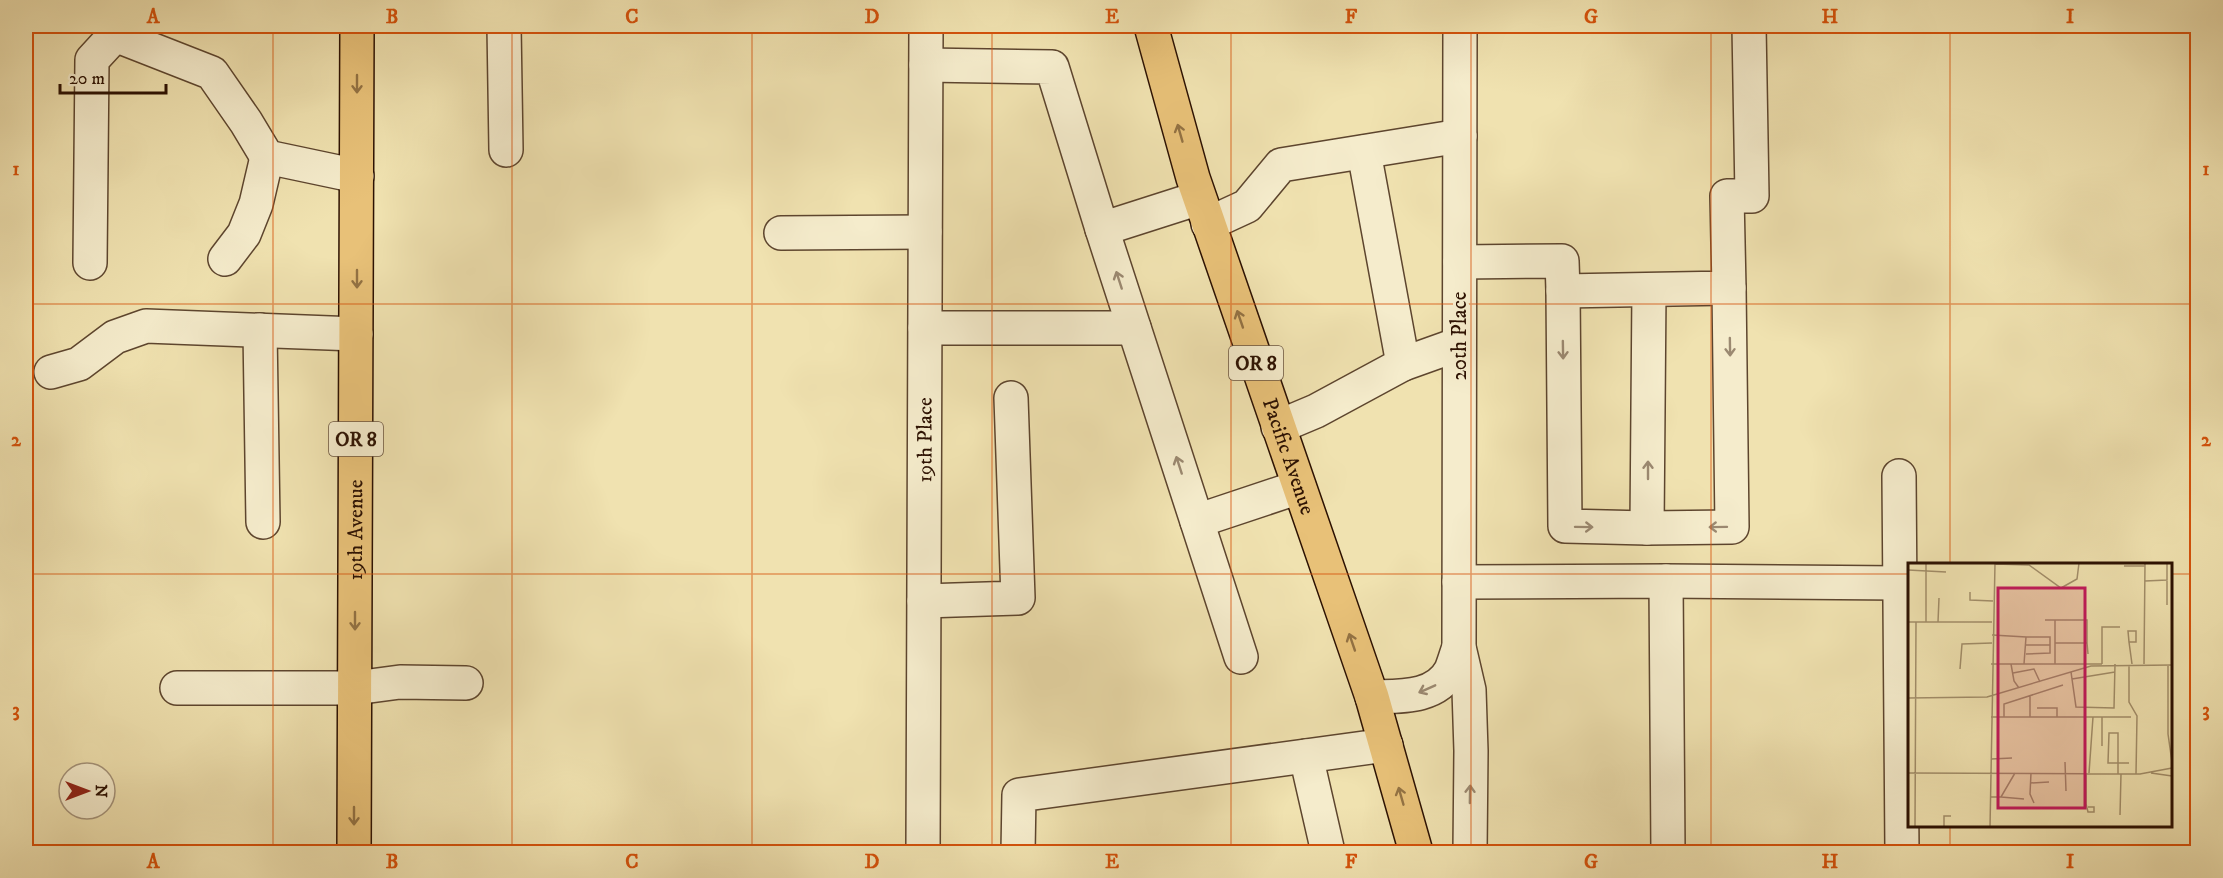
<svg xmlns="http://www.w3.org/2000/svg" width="2223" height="878" viewBox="0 0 2223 878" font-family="'IM FELL DW Pica',serif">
	<rect width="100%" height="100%" fill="#f0e2b0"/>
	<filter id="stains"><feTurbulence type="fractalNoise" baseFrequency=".00333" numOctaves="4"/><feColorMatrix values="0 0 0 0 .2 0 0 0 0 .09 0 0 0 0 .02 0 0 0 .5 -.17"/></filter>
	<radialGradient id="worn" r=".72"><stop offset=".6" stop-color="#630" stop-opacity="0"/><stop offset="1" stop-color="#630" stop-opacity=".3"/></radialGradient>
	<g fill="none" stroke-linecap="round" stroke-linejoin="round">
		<g stroke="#5d452e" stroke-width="36">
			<g id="minor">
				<polyline points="115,26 115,35 212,73 246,122 267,157 357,176"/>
				<polyline points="504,26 506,150"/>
				<polyline points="1460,26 1459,647 1469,690 1471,751 1470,852"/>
				<polyline points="926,65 1052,67 1102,229 1241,657"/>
				<polyline points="1208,224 1247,206 1281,165 1460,136"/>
				<polyline points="1102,229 1199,198"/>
				<polyline points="781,233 925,232"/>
				<polyline points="225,259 244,234 256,204 267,157"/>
				<polyline points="1460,262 1562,261 1563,291 1729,288 1727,196 1752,196 1749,26"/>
				<polyline points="90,263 92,60 115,35"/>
				<polyline points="1563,291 1565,526 1647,528 1732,527 1729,288"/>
				<polyline points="925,328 1134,328"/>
				<polyline points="260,330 263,522"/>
				<polyline points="1403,364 1459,344"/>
				<polyline points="51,372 79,364 115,337 146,326 356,334"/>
				<polyline points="1278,427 1316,411 1403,364 1364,152"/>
				<polyline points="1899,476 1902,852"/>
				<polyline points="1197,521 1299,487"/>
				<polyline points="1647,528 1649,290"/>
				<polyline points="1666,581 1900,583"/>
				<polyline points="1459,582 1666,581 1668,852"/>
				<polyline points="924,601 1018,598 1011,398"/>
				<polyline points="177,688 355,688 400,682 466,683"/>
				<path d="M1372,697C1398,696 1436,699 1451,670C1454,663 1456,655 1459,647"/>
				<polyline points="1306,756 1328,852"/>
				<path id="s1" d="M923,852L926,26"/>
				<polyline points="1018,852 1019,795 1386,745"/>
			</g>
		</g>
		<g stroke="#2c1102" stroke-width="36">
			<g id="major">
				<path id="s2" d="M1151,26L1193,178L1372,697L1416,852"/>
				<path id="s3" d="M354,852L357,26"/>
			</g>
		</g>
		<use href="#minor" stroke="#f5eccc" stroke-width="33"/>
		<use href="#major" stroke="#e8c178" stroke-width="33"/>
	</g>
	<defs><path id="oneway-shaft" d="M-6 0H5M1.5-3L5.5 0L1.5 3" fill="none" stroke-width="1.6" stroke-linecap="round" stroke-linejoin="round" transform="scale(1.5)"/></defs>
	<g stroke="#937243">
		<use href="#oneway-shaft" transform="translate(357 84) rotate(90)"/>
		<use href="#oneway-shaft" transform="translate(1180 133) rotate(-106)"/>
		<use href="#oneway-shaft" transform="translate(357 279) rotate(90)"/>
		<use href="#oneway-shaft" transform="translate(1240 319) rotate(-109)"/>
		<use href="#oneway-shaft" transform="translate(355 621) rotate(90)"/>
		<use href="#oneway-shaft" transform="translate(1352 642) rotate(-109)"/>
		<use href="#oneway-shaft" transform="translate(1401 796) rotate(-106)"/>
		<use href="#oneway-shaft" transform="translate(354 816) rotate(90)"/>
	</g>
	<g stroke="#9b8971">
		<use href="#oneway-shaft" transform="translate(1119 280) rotate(-108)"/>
		<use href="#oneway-shaft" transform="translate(1730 347) rotate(89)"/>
		<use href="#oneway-shaft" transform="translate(1563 350) rotate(89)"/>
		<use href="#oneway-shaft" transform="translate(1179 465) rotate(-108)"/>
		<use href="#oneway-shaft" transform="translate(1648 470) rotate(-90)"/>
		<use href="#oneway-shaft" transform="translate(1584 527) rotate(1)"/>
		<use href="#oneway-shaft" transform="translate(1718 527) rotate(179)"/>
		<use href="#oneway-shaft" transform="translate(1427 689) rotate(156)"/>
		<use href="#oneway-shaft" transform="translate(1470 794) rotate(-89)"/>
	</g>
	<path fill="none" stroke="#d5520b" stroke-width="1.5" stroke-opacity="0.55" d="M273,26V852M512,26V852M752,26V852M992,26V852M1231,26V852M1471,26V852M1711,26V852M1950,26V564M26,304H2198M26,574H1910M2170,574H2198M1950,826V852"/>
	<g text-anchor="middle" stroke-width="6" stroke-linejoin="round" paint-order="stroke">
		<g fill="#f5eccc" stroke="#68533f" stroke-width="1.5">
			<rect x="1229" y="346" width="54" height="34" rx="4.5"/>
			<rect x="329" y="422" width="54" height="34" rx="4.5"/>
		</g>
		<g font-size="20" font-weight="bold" fill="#2c1102">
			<text x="1256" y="370">OR 8</text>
			<text x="356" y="446">OR 8</text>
		</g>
		<g font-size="21" fill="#2c1102" stroke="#f5eccc">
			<text transform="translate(1459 336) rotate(-90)" y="7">20th Place</text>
			<text dy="7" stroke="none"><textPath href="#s1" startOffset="412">19th Place</textPath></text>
			<text dy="7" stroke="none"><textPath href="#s2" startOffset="452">Pacific Avenue</textPath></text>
			<text dy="7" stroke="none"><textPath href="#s3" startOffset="322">19th Avenue</textPath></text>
		</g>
	</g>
	<g transform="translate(1908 563)">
		<rect width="264" height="264" fill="#f0e2b0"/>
		<path fill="none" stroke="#a28e6a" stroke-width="1.5" d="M87,1L121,2L153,25L169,16L171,0M216,3H237M0,7L38,9M237,18L259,17V0M62,29V37L85,38M259,42V17M137,57H179V80M0,59H84M18,59V0M30,59L31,35M220,68H228V79H221ZM84,72L118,74L116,101M118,74H142V90L118,91M221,79L224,101M147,80V57M118,82H142M83,101H194M103,101L106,118L111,125M147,101V80H179L180,91M194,101V64H212M236,101L237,0M260,102V171L264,199M221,103V139L229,153L228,211M52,106L54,81L84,80M163,109L168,144L206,145L207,101M105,110L126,106L132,119M164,116L207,109M0,135L79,134L183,103L264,102M129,145H149V154M83,154H223M96,154V141L155,122M122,154V133M194,183V154M83,196L104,195M157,199L158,228M0,210L232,211L264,205M123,210L122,231L126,240M178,210V241L180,249H186V244H180M181,210L185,154M243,210L264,213M210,211V170H201L200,200H221M122,220L141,219M83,234H93L107,210M93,234L116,236M212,252L213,211M7,264L8,59M36,264V253H43M82,264L87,0"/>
		<path fill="#c2185b" fill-opacity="0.15" stroke="#c2185b" stroke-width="3" d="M90,25H177V245H90Z"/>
		<rect width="264" height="264" fill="none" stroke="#2c1102" stroke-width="3"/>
	</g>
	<rect width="2223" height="878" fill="none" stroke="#f0e2b0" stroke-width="66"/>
	<g transform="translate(87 791) rotate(90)"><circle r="28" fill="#f5eccc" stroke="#a5947b" stroke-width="1.5"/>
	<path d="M0-4.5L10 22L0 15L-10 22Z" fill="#8f2418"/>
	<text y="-9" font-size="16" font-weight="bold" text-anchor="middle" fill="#2c1102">N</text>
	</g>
	<path d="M60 84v9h106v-9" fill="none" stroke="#2c1102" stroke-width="3"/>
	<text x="69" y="84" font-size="18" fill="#2c1102" stroke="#f5eccc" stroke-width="4.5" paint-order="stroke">20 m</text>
	<rect x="33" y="33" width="2157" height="812" fill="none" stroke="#d5520b" stroke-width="2"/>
	<g font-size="20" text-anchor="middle" font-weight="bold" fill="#d5520b">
		<text x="153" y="23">A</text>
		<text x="392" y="23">B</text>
		<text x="632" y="23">C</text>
		<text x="872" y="23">D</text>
		<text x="1112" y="23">E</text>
		<text x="1351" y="23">F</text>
		<text x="1591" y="23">G</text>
		<text x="1830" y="23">H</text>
		<text x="2070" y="23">I</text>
		<text x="16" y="175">1</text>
		<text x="2206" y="175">1</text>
		<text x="16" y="446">2</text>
		<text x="2206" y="446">2</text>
		<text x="16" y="716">3</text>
		<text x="2206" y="716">3</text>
		<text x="153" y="868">A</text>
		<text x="392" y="868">B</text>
		<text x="632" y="868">C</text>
		<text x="872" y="868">D</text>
		<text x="1112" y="868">E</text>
		<text x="1351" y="868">F</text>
		<text x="1591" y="868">G</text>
		<text x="1830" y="868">H</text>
		<text x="2070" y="868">I</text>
	</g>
	<rect width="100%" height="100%" filter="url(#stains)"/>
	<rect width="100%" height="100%" fill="url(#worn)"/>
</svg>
